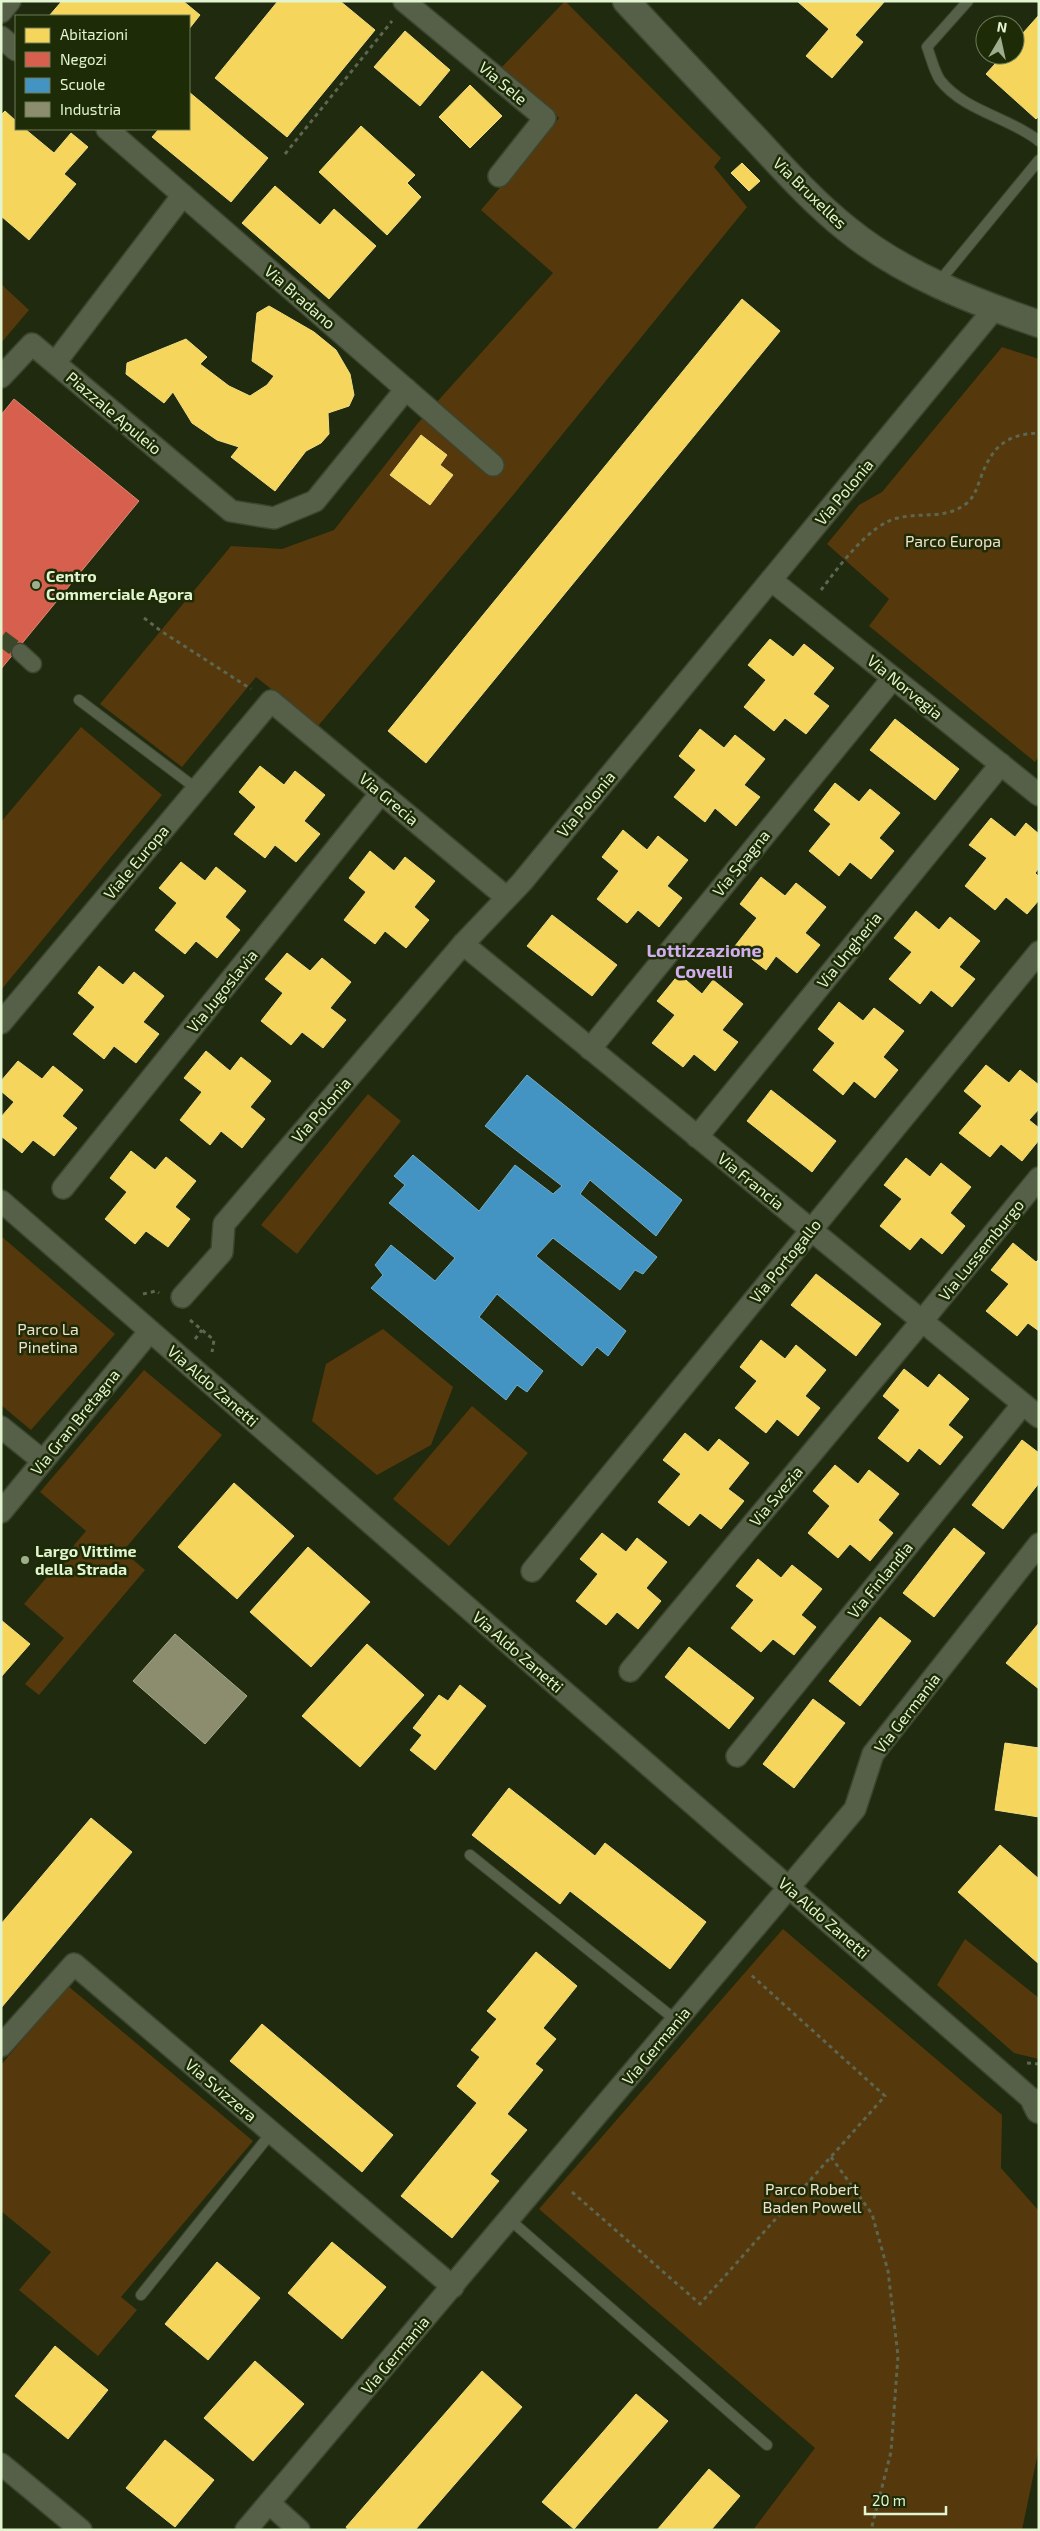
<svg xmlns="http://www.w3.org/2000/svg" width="1040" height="2531" viewBox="0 0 1040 2531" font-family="'Exo 2',sans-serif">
	<rect width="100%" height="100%" fill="#202a0e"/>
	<g fill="#55380b">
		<polygon points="565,1 721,158 714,167 747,207 514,494 318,726 256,677 182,767 100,704 231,546 282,549 334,530 418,423 553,273 481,210 559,118 501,68"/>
		<polygon points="1,284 29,310 1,343"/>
		<polygon points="1002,347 1039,359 1039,756 1035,762 869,626 889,599 827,544 859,505 882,492"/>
		<polygon points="81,727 162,795 1,990 1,822"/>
		<polygon points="368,1094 401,1121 297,1254 261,1225"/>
		<polygon points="1,1236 115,1334 31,1430 1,1405"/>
		<polygon points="383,1329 453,1387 431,1445 377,1475 312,1421 326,1364"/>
		<polygon points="144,1370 222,1435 123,1551 145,1570 39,1695 25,1684 64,1638 24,1604 86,1531 40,1492"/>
		<polygon points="472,1406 528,1453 449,1546 393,1499"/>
		<polygon points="783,1929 1002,2115 1001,2168 1039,2211 1039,2448 1022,2530 753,2530 815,2448 539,2209"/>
		<polygon points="965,1939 1039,1998 1039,2059 1014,2053 937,1985"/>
		<polygon points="68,1986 253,2141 121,2297 137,2310 98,2356 19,2290 51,2252 1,2211 1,2065"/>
	</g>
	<g fill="#f6d55c" stroke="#f0de7f">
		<polygon points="62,1 183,1 200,15 189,29 189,16 49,16"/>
		<polygon points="278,1 340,1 375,30 287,137 215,78"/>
		<polygon points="797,1 885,1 855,35 863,42 832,78 806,56 829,29"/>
		<polygon points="1039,15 1039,116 1036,119 986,74 1003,55 1015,55 1015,42"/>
		<polygon points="405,31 450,70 420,106 374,67"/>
		<polygon points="470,85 502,116 470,148 439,117"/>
		<polygon points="189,92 268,158 231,202 152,137 159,129 189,129"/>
		<polygon points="5,111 16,121 16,129 25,129 54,153 71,133 88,147 64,174 76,184 29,240 1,216 1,115"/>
		<polygon points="361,126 415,175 407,183 421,197 387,235 319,172"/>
		<polygon points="742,163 760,181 749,191 731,173"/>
		<polygon points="275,186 320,225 334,209 376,246 329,299 242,223"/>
		<polygon points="742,299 780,331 426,763 388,731"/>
		<polygon points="269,306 314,332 336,350 350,374 354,395 349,406 328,413 329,434 321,443 306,451 275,491 231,457 239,447 217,440 192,423 173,392 164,403 126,374 127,363 186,339 207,357 200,364 229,386 250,396 267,385 274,376 252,361 257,313"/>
		<polygon points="421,435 447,455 440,465 453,475 430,505 390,475"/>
		<polygon points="770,639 793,657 804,644 834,668 813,694 829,706 806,734 785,718 774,731 744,707 766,680 748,665"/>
		<polygon points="895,719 959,769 935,800 870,750"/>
		<polygon points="700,729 724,748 735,735 765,759 744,785 760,797 736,826 715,808 705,822 674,797 696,770 679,756"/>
		<polygon points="260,766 284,785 295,771 325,795 304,821 320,834 296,862 275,845 265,858 234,834 256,807 239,792"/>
		<polygon points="835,783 859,802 870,789 900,813 879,838 894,851 871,879 850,862 839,876 809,851 831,824 814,810"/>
		<polygon points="991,818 1015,837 1026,823 1039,834 1039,868 1035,873 1039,877 1039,900 1027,914 1006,897 995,910 965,886 987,858 969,845"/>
		<polygon points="623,830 647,850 658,836 688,860 667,886 682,898 659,927 638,910 627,923 597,899 619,871 602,857"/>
		<polygon points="370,851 394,871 405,857 435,881 414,907 429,920 406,948 385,931 375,944 344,920 366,892 349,878"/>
		<polygon points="181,862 205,881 216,867 246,891 225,917 240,930 217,958 196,941 185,954 155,930 177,903 159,888"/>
		<polygon points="761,877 785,896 796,883 826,907 805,933 820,945 797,973 776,956 766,970 735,946 757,918 740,904"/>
		<polygon points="916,911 939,930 950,917 980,941 959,967 975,979 952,1007 931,990 920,1004 889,979 912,952 894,938"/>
		<polygon points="552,915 617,965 592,996 527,946"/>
		<polygon points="287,953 310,971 322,958 351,982 330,1008 346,1020 323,1048 302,1032 291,1045 261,1021 283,993 265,979"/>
		<polygon points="99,966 123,985 134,972 164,996 143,1022 159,1034 136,1063 114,1046 104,1059 73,1034 95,1007 78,993"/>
		<polygon points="679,974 702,994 713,980 743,1004 722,1030 738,1042 715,1071 694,1054 683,1067 652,1043 675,1015 657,1001"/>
		<polygon points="839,1002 863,1021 874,1008 904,1031 883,1057 898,1070 875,1098 854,1081 843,1095 813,1070 835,1043 818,1029"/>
		<polygon points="206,1051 230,1071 241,1057 271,1081 250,1107 265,1119 242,1148 221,1131 210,1145 180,1120 202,1092 184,1078"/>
		<polygon points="18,1061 42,1079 53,1066 83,1090 62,1116 77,1128 54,1156 33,1140 22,1153 1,1136 1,1117 14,1102 1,1091 1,1081"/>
		<polygon points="986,1065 1009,1083 1020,1070 1039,1085 1039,1109 1029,1120 1039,1128 1039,1140 1022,1161 1001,1144 990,1157 959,1133 982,1106 964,1091"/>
		<polygon points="771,1090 836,1141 812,1172 747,1121"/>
		<polygon points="131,1151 155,1170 166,1157 196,1181 175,1207 190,1219 168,1247 146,1231 135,1244 105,1219 127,1192 110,1178"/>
		<polygon points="906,1158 930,1177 941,1163 971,1187 950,1213 965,1226 942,1254 921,1237 910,1250 880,1226 902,1199 884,1185"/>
		<polygon points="1013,1243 1036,1262 1039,1259 1039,1331 1028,1323 1017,1336 986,1311 1009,1284 991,1270"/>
		<polygon points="816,1274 881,1324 856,1356 791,1305"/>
		<polygon points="761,1340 785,1359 796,1345 826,1370 805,1396 820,1408 798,1436 777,1419 766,1433 735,1408 757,1381 740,1367"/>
		<polygon points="904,1369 928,1388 939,1374 969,1399 948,1425 963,1437 940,1465 919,1448 908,1462 878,1438 900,1410 883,1396"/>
		<polygon points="685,1433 708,1452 719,1439 749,1463 728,1489 744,1501 721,1529 700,1513 689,1526 658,1502 681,1474 663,1460"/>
		<polygon points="1022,1440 1039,1453 1039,1483 1003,1529 972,1505"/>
		<polygon points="835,1465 858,1484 869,1470 899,1494 878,1520 893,1533 870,1561 850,1544 838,1558 808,1533 830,1506 813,1491"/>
		<polygon points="234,1483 294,1536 237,1599 178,1547"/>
		<polygon points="954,1528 985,1553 934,1617 903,1593"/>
		<polygon points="602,1533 626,1552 637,1538 667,1562 646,1588 661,1601 638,1629 617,1612 606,1625 576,1601 598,1574 580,1559"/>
		<polygon points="308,1547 370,1602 311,1667 250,1612"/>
		<polygon points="758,1559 781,1578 792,1565 822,1589 801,1615 816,1627 794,1655 773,1639 761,1652 731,1628 754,1600 736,1586"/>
		<polygon points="880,1617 911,1641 860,1706 829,1681"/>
		<polygon points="1,1620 30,1644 1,1677"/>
		<polygon points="1039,1623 1039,1689 1006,1663"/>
		<polygon points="367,1644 424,1695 360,1767 302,1716"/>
		<polygon points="689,1647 754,1698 729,1729 665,1677"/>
		<polygon points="460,1685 486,1706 435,1770 410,1750 422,1735 413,1728 439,1695 448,1701"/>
		<polygon points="813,1699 845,1723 794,1788 763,1764"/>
		<polygon points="1005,1743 1039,1748 1039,1817 995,1810"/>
		<polygon points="509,1788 595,1856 605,1843 706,1922 670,1969 570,1891 560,1904 472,1835"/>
		<polygon points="91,1818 132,1852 1,2008 1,1924"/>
		<polygon points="1000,1845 1039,1879 1039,1964 958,1892"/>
		<polygon points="536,1952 577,1986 543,2028 556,2039 535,2064 543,2070 507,2114 527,2130 490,2174 499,2181 452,2238 401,2196 477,2103 457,2086 480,2057 471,2050 497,2019 487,2011"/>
		<polygon points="262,2024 393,2135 362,2172 230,2061"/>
		<polygon points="332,2242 386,2287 342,2339 288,2293"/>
		<polygon points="217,2262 260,2298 208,2360 165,2324"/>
		<polygon points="55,2346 108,2390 68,2439 15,2396"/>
		<polygon points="255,2361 304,2404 253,2461 204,2418"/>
		<polygon points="482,2371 522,2407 415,2530 348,2530 346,2527"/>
		<polygon points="636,2394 668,2421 574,2529 542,2502"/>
		<polygon points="165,2440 214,2480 175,2527 126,2488"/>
		<polygon points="709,2469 740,2496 711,2530 657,2530"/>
	</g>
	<polygon fill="#d6604d" stroke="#da8c74" points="14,399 139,501 1,669 1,415"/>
	<polygon fill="#4393c3" stroke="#73b0c7" points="527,1075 682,1200 656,1236 590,1180 580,1194 657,1257 643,1274 635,1270 620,1290 553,1238 536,1256 626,1331 608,1356 597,1347 582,1366 497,1294 479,1317 543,1371 527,1392 517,1385 506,1400 371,1288 383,1275 375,1265 391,1245 435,1281 455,1258 389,1203 405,1185 394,1176 413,1155 479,1211 515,1165 553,1194 562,1186 485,1126"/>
	<polygon fill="#8c8c6e" stroke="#a6ab8b" points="175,1634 247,1696 205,1744 133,1681"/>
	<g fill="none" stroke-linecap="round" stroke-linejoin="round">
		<polyline stroke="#3d482b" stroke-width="16" stroke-dasharray="16 8" stroke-linecap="butt" points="1,638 20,652"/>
		<g stroke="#3c452e" stroke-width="12">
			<g id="service">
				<path d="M968,1L927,47C931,57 934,71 940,80C964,111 1009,117 1039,141"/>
				<polyline points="938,283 1039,160"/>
				<polyline points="79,700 197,789"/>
				<polyline points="470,1855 677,2021"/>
				<polyline points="509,2219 767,2445"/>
				<polyline points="141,2295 272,2132"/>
			</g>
		</g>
		<g stroke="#3c452e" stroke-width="19">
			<polyline id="pedestrian" points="20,652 33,664"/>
		</g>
		<g stroke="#3c452e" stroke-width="24">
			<g id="minor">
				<polyline points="404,1 545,118 499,176"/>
				<polyline points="1,12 10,1"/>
				<polyline points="1,37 16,50"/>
				<polyline points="107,129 493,465"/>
				<polyline points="55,363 183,195"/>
				<polyline points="1,377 32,344 231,511 274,518 315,501 406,389"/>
				<polyline points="771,580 1039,795"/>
				<polyline points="463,944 1039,1417"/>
				<polyline points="1,1023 271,701 506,897"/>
				<polyline points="590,1049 893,678"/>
				<polyline points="697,1137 1001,764"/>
				<polyline points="63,1188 381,793"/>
				<polyline points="1,1201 1035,2102"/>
				<polyline points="182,1297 222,1252 224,1224 463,944 522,882 995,308"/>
				<polyline points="1,1427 43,1461"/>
				<polyline points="1,1512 150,1331"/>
				<polyline points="532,1571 1039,952"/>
				<polyline points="630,1671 922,1321 1039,1178"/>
				<polyline points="737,1756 1023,1404"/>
				<polyline points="1,2046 74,1964 453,2287"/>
				<polyline points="1,2464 81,2530"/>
				<polyline points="269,2503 299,2530"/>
				<polyline points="246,2530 855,1809 873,1754 1039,1544"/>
			</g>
		</g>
		<g stroke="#3c452e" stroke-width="29">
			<g id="tertiary">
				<path d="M626,1C668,46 710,91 753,136C783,168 812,201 847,229C902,274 972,301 1039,324"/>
				<polyline points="1035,2102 1039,2110"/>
			</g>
		</g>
		<g stroke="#5d6650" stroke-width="3" stroke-dasharray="4 4" stroke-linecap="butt">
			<polyline points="285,154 392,21"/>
			<path d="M821,590C838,568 869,524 898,518C922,512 946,520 967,503C975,496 977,487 981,477C992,447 1006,434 1039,433"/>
			<polyline points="144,618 161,631 251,689"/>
			<polyline points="143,1294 156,1291 159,1293"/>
			<polyline points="190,1320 214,1340 212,1352"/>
			<polyline points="195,1339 202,1330"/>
			<polyline points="1027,2063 1039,2064"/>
			<polyline points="831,2157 872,2214 888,2271 898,2356 891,2452 871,2530"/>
			<polyline points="572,2192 700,2304 885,2096 749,1973"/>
		</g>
		<use href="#service" stroke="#566048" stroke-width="10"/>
		<use href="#pedestrian" stroke="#566048" stroke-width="16"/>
		<use href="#minor" stroke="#566048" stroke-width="21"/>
		<use href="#tertiary" stroke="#566048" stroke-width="26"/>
	</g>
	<g fill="#9ead8c" stroke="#1d2b07" stroke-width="2">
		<circle cx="36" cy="585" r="5"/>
		<circle cx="25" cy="1560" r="5"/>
	</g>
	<g text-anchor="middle" stroke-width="5" stroke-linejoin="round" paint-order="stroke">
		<g font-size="16" fill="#e2f4d0" stroke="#1d2b07">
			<text transform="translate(503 83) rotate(40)" y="6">Via Sele</text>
			<text transform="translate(810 193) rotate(44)" y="6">Via Bruxelles</text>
			<text transform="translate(300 297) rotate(41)" y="6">Via Bradano</text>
			<text transform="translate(114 413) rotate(40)" y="6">Piazzale Apuleio</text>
			<text transform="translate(844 492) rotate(-50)" y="6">Via Polonia</text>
			<text transform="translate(905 687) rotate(39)" y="6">Via Norvegia</text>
			<text transform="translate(389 799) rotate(40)" y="6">Via Grecia</text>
			<text transform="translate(586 804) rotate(-50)" y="6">Via Polonia</text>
			<text transform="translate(136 862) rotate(-50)" y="6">Viale Europa</text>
			<text transform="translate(741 863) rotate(-51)" y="6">Via Spagna</text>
			<text transform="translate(849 950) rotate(-51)" y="6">Via Ungheria</text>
			<text transform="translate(222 991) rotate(-51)" y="6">Via Jugoslavia</text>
			<text transform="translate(321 1110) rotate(-49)" y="6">Via Polonia</text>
			<text transform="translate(751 1181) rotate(39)" y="6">Via Francia</text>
			<text transform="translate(981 1250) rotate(-51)" y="6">Via Lussemburgo</text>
			<text transform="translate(785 1261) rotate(-51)" y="6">Via Portogallo</text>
			<text transform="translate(213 1386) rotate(41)" y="6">Via Aldo Zanetti</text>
			<text transform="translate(75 1422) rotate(-51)" y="6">Via Gran Bretagna</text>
			<text transform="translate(776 1496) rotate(-50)" y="6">Via Svezia</text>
			<text transform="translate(880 1580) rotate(-51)" y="6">Via Finlandia</text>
			<text transform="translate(518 1652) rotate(41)" y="6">Via Aldo Zanetti</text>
			<text transform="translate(907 1713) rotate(-52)" y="6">Via Germania</text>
			<text transform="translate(824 1918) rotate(41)" y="6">Via Aldo Zanetti</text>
			<text transform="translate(656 2046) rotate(-50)" y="6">Via Germania</text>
			<text transform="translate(221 2090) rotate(40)" y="6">Via Svizzera</text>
			<text transform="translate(395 2355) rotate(-50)" y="6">Via Germania</text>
		</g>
		<g font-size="16" fill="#f2dfca" stroke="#1d2b07">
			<text x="953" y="547">Parco Europa</text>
			<text x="48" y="1335">Parco La<tspan x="48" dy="18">Pinetina</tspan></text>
			<text x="812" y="2195">Parco Robert<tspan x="812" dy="18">Baden Powell</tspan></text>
		</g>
		<g font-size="16" font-weight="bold" fill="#e2f4d0" stroke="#1d2b07" text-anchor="start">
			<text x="46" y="582">Centro<tspan x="46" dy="18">Commerciale Agora</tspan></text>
			<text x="35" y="1557">Largo Vittime<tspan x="35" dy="18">della Strada</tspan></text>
		</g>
		<g font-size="18" font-weight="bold" fill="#d2aef0" stroke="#1d2b07">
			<text x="704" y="957">Lottizzazione<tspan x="704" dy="21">Covelli</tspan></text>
		</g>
	</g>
	<rect width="1040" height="2531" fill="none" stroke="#e2f4d0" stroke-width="5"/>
	<rect x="15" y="15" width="175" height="115" fill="#1d2b07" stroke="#6c7b57"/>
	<rect x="25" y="28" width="25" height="15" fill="#f6d55c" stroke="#6c7b57"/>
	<text x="60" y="40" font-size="15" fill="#e2f4d0">Abitazioni</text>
	<rect x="25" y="52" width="25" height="15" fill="#d6604d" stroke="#6c7b57"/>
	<text x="60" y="65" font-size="15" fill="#e2f4d0">Negozi</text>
	<rect x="25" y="78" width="25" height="15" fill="#4393c3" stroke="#6c7b57"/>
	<text x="60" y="90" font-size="15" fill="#e2f4d0">Scuole</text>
	<rect x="25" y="102" width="25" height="15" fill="#8c8c6e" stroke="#6c7b57"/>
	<text x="60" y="115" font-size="15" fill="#e2f4d0">Industria</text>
	<g transform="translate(1000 40) rotate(9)"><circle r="24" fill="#1d2b07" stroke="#6c7b57"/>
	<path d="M0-4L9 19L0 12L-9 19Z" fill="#9ead8c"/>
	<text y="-8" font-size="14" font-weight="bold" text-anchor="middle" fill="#e2f4d0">N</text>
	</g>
	<path d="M865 2506v8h81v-8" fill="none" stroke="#e2f4d0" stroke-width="2.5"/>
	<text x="872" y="2506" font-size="15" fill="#e2f4d0" stroke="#1d2b07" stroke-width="4" paint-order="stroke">20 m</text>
</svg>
